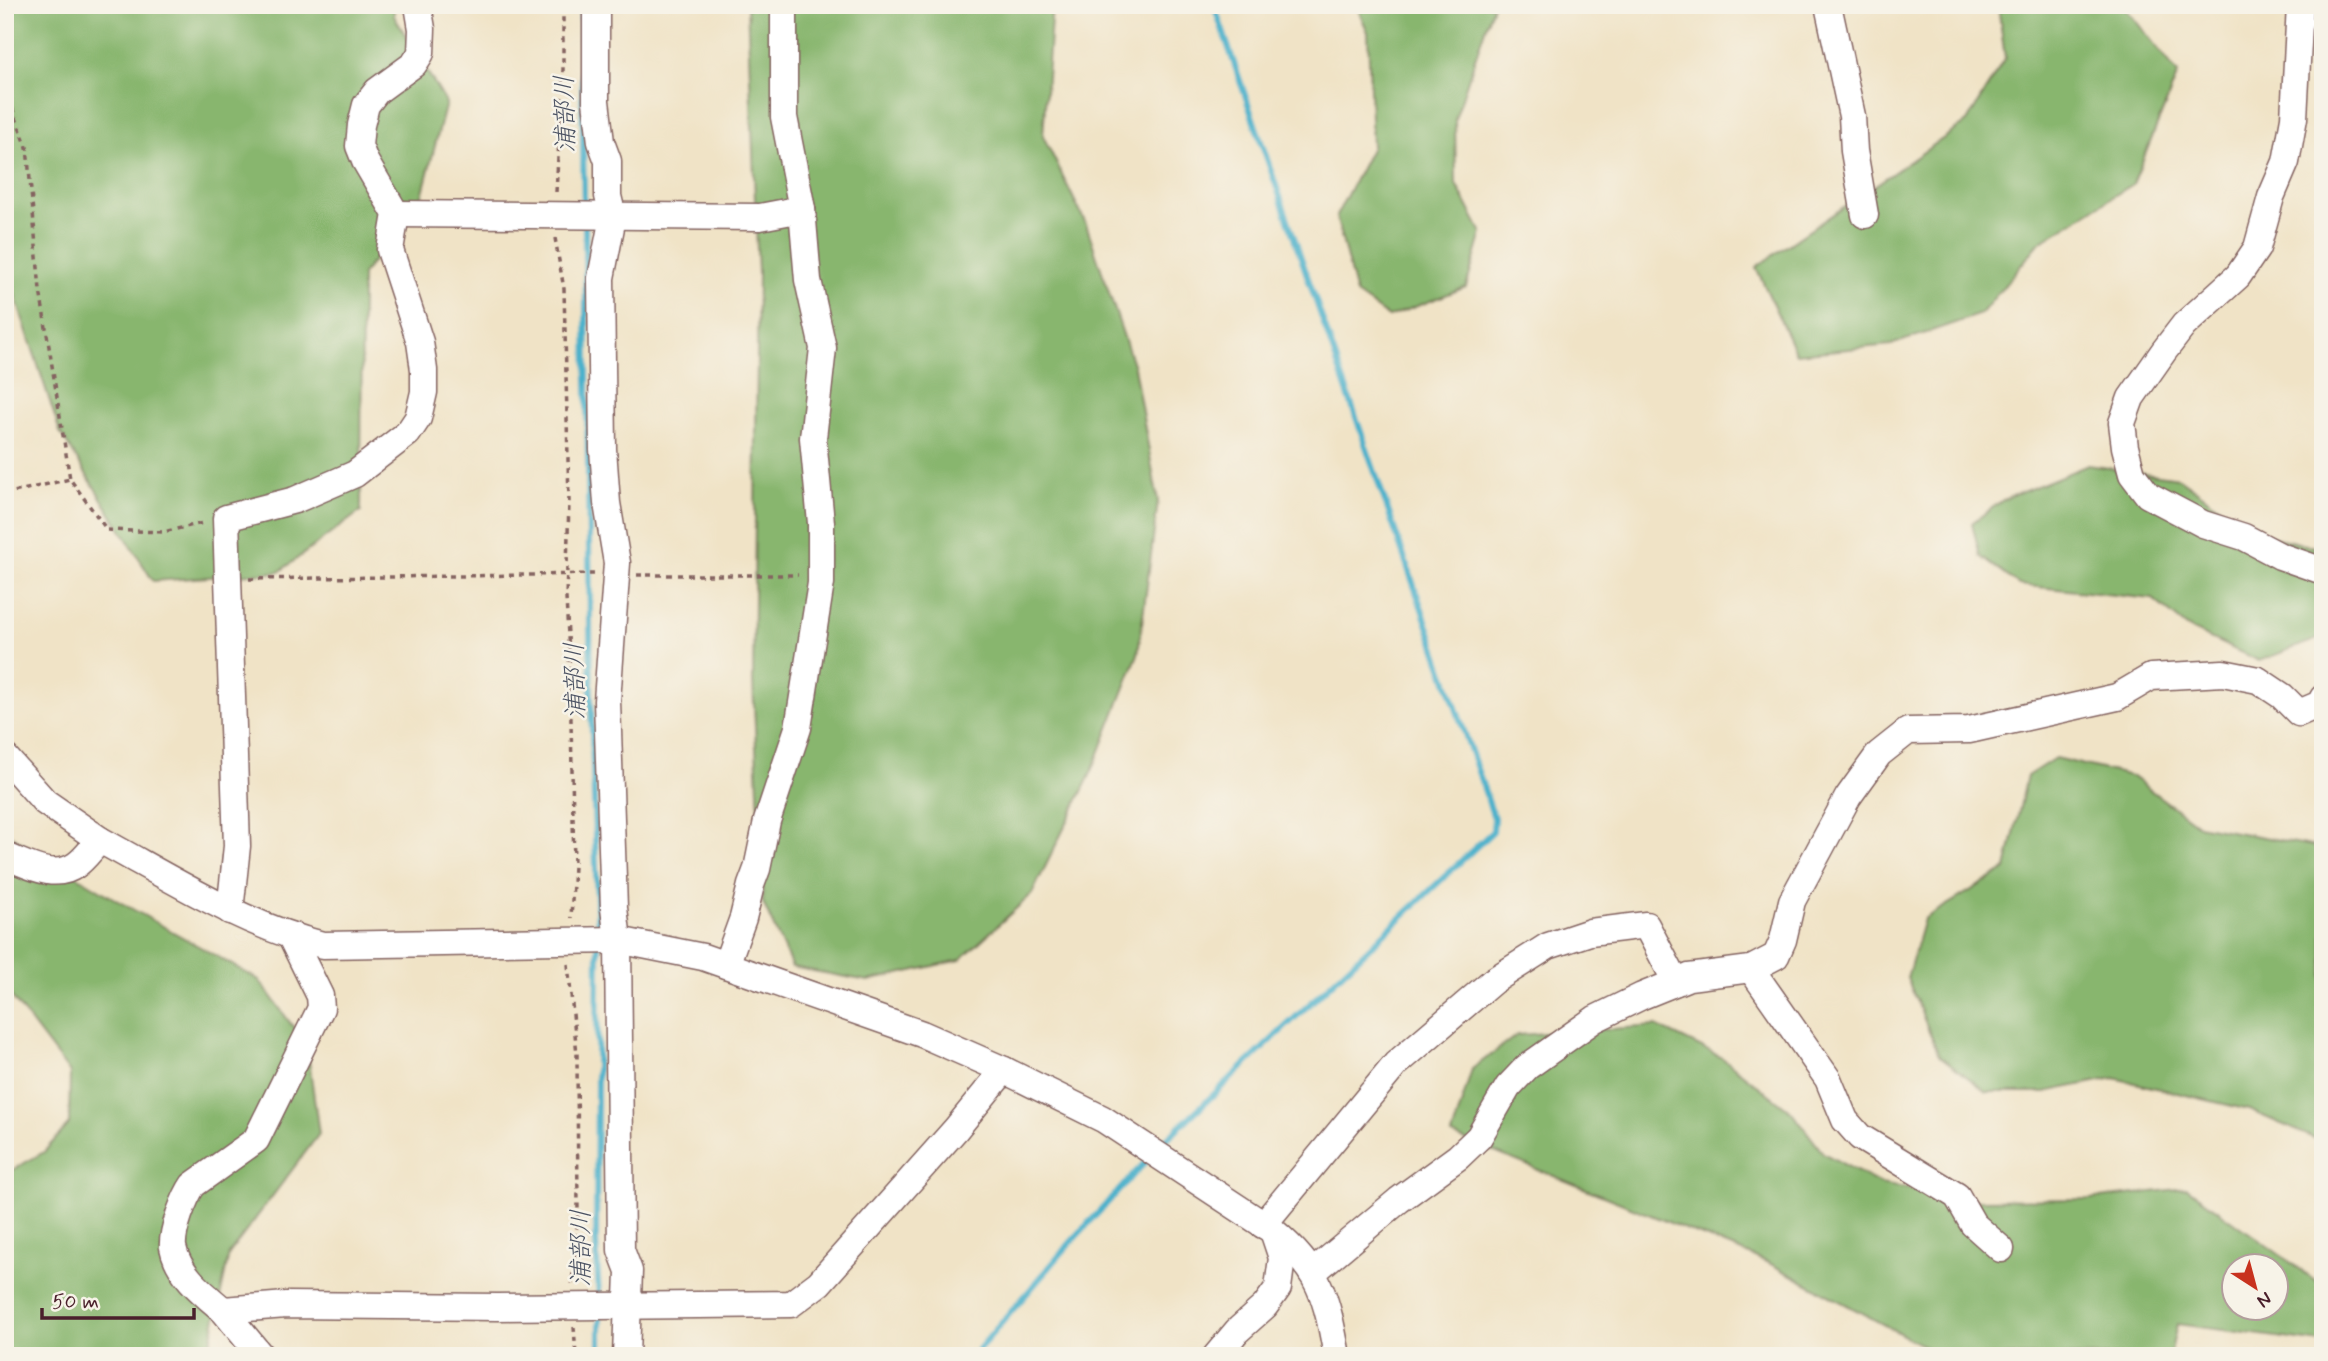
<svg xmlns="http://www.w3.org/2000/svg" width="2328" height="1361" viewBox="0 0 2328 1361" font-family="Mynerve,'Klee One',sans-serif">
	<rect width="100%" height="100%" fill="#f7f3e8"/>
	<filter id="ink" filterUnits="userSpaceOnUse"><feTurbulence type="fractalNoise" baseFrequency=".0143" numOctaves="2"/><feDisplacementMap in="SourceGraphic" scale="14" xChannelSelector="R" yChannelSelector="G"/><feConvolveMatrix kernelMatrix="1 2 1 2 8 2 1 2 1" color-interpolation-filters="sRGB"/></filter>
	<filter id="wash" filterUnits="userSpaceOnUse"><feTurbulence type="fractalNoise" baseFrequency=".00686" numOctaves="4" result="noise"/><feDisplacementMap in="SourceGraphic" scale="28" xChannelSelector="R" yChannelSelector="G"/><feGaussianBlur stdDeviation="1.57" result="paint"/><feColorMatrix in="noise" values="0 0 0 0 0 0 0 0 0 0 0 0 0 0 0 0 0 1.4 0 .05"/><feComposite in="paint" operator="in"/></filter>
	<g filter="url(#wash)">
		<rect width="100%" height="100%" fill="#f0e3c6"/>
		<g fill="#88b66e" stroke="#696a4c" stroke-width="2" fill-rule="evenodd">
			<polygon points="5,5 394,5 394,16 446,103 421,200 362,275 361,511 279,572 153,581 60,432 5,265"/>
			<polygon points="747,5 1052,5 1043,136 1086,224 1134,367 1158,501 1138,654 1092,771 1032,894 960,960 868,981 792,967 763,903 753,681 758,273"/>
			<polygon points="1356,5 1493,5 1455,119 1456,184 1482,233 1466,287 1389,317 1356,294 1336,216 1372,147 1368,32"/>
			<polygon points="1998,5 2123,5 2178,74 2133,184 2040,242 1981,314 1891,345 1796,354 1756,267 1967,122 2005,58"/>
			<polygon points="2088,465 2179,478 2256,533 2323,549 2323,637 2259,661 2188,628 2153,599 2019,585 1980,556 1972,523 2003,500"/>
			<polygon points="2055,758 2131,776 2198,825 2323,848 2323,1142 2249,1110 2114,1078 2045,1092 1987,1092 1939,1055 1907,978 1924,919 2006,869 2027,776"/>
			<polygon points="5,832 118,901 259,980 307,1046 319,1134 229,1254 208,1356 5,1356 5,1174 44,1152 69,1124 70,1073 5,988"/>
			<path d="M1656,1026L1721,1057L1792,1112L1823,1153L1880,1184L1978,1200L2091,1199L2187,1188L2319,1283L2323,1288V1343L2177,1324L2170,1356H1942L1767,1262L1452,1135L1472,1069L1517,1035ZM2234,1266H2276V1308H2234Z"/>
		</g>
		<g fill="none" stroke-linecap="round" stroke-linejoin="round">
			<g stroke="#4cb1cb" stroke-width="6">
				<polyline points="581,5 584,210"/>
				<polyline points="585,221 591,699 598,934"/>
				<polyline points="598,945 596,1239 599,1298"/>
				<polyline points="1159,1146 1493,831 1494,818 1214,5"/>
				<polyline points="600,1312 600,1356"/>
				<polyline points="973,1356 1072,1241 1150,1157"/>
			</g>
		</g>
	</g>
	<g filter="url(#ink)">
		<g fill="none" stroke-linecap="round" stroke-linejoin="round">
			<g stroke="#846461" stroke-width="29">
				<g id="minor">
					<polyline points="596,5 596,101 601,142 608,161 608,196 613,217 601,278 603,449 607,503 617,563 607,701 614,908 618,940 621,1250 629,1271 626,1356"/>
					<polyline points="1828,5 1852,116 1854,151 1865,215"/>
					<polyline points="2300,5 2294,118 2286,162 2271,197 2257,248 2238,276 2184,325 2164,351 2131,398 2122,423 2125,447 2132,474 2148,495 2203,524 2244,537 2280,556 2323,571"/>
					<polyline points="396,214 760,217 802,209"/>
					<polyline points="5,757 45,802 100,840"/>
					<path d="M5,856C27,864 54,881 76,865C85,859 92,848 100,840C172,879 243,925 323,945L618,940L703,957L922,1034L1004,1070L1103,1119L1273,1231C1321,1271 1326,1296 1337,1356"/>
					<polyline points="230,911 237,846 226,518 295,500 355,474 408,433 418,418 424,392 424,370 420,342 390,250 396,214 365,161 359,146 361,125 366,105 377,91 414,64 421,53 422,29 418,5"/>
					<polyline points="726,965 743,918 751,885 757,869 767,821 798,728 821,583 821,523 813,438 823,348 808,280 802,209 784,117 784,5"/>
					<polyline points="1751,969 1828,1079 1845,1120 1860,1137 1957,1196 1973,1224 2001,1249"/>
					<polyline points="1263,1225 1396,1064 1493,981 1548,946 1590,932 1646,925 1676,982"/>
					<polyline points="1312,1273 1399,1200 1458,1157 1479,1137 1508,1087 1527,1067 1595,1019 1642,996 1689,977 1751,969 1776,956 1783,940 1792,901 1848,797 1879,754 1908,731 1969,730 2117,697 2151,677 2223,673 2258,680 2282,696 2299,713 2320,704 2323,698"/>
					<path d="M223,1310C204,1294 178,1274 173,1247C172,1237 176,1224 179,1215C183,1204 186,1195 193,1185L256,1140L321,1008L320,996L291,937"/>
					<polyline points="261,1356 223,1310 286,1305 498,1307 791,1304 819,1283 956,1129 1004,1070"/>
					<polyline points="1216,1356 1237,1331 1265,1306 1278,1288 1282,1258 1273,1231"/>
				</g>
			</g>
			<g stroke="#846461" stroke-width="3.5" stroke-dasharray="5 5" stroke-linecap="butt">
				<polyline points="5,89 27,147 40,290 70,479 107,530 163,532 203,523"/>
				<polyline points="556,192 563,72 563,5"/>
				<polyline points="555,238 564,289 569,502 566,598 570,673 574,866 571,918"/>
				<polyline points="5,494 70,479"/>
				<polyline points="637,575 798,575"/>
				<polyline points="249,579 595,574"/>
				<polyline points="568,964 577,1054 578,1215 572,1284"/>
				<polyline points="574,1327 576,1356"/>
			</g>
			<use href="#minor" stroke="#fff" stroke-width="26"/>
		</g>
	</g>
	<g text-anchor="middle" stroke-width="5" stroke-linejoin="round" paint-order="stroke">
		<g font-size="26" font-style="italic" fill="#4b5263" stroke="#f7f3e8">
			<text transform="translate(564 114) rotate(-91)" y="9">浦部川</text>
			<text transform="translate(574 681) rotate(-91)" y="9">浦部川</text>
			<text transform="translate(580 1248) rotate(-90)" y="9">浦部川</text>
		</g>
	</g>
	<rect width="2328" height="1361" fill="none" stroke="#f7f3e8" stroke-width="28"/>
	<g transform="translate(2255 1287) rotate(144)"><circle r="33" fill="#f7f3e8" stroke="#b29e9c" stroke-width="2"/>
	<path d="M0-5L12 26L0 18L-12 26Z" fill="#c8321e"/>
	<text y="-10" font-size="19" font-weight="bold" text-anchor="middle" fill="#4a1f2b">N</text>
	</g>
	<path d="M42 1308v10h152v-10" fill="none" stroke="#4a1f2b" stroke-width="3.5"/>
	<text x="52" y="1308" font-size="21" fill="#4a1f2b" stroke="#f7f3e8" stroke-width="5" paint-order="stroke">50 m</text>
</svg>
